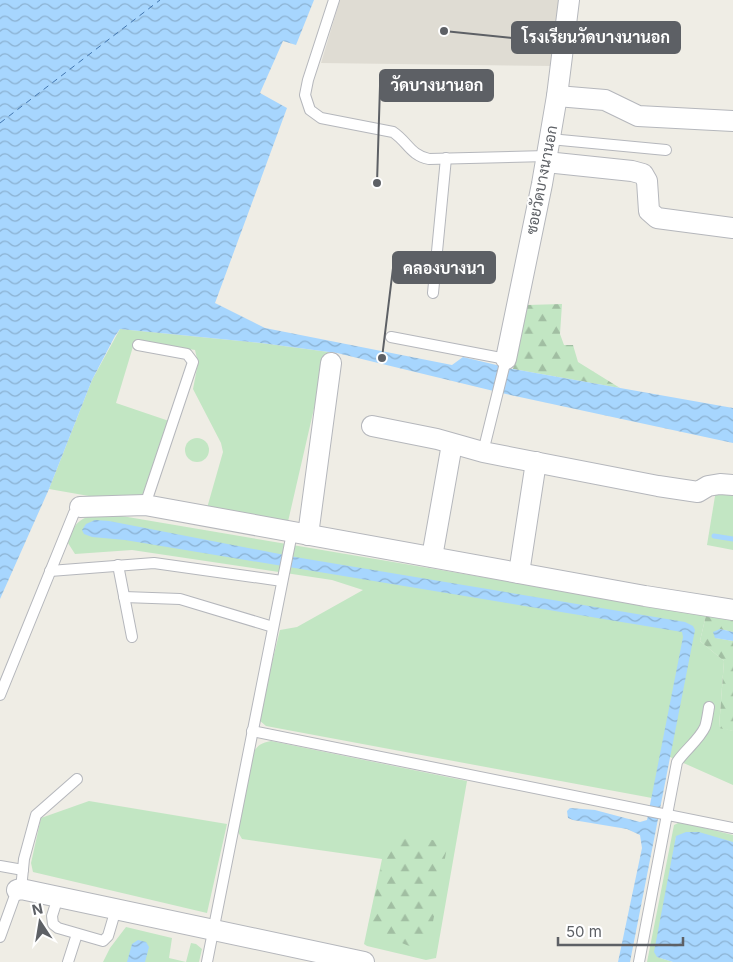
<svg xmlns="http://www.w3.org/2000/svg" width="733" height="962" viewBox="0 0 733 962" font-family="Inter,Sarabun,sans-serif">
	<defs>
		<pattern id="forest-firs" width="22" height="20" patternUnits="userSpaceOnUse" patternTransform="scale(1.25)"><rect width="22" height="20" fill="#c2e6c3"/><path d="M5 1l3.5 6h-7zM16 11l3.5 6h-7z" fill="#a1bea2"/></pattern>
		<pattern id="water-waves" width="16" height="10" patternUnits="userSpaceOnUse" patternTransform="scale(1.25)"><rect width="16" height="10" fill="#a7d6fe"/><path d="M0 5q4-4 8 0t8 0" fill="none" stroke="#8bb1d1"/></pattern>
	</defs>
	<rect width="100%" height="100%" fill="#efede5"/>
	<polygon fill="#dfdcd3" points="340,0 560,0 554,66 321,63"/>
	<g fill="#c2e6c3">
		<polygon points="120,329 261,343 329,352 324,365 287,526 207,508 223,452 221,443 193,389 198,363 195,350 135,340 116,403 169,421 144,494 136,500 106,499 49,489 92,380"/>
		<circle cx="197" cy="450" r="12"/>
		<polygon points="716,490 733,492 733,550 707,545"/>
		<path d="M104,513L706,615L700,641L724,661L719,727L733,731V785L670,757L652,798L266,726L259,720L261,707L280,630L297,627L363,590L332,580L132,550L75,554L68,543C75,519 81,518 104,513Z"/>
		<path d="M271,741L467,781L436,958L426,960L367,946L364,944L382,859L242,839L238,832L252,755C257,746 260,743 271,741Z"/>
		<polygon points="89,801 227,824 207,913 33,872 31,863 41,818"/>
		<polygon points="680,822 733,835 733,842 676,837 657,957 673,962 647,962 674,825"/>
		<polygon points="126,927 172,938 169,958 186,962 191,943 196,944 202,949 199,962 103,962 110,948"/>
	</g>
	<g fill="url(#forest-firs)">
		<polygon points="562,304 560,334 564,345 573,345 578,362 620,388 513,369 527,305"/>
		<polygon points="706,615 733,620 733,632 720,629 716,638 733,641 733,731 719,728 724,661 700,641"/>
		<polygon points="409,837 448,842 429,943 424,952 377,933 368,927 383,859 395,840"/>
	</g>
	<g fill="url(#water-waves)">
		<polygon points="0,0 314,0 296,45 283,41 260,93 287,108 215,303 265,328 452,365 463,357 513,369 733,408 733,443 506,394 337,353 261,343 120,329 115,336 92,380 49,489 0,599"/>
		<polygon points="95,520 109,521 295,557 685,622 693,626 695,630 630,962 618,962 642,848 640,835 627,829 573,820 568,818 567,811 570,808 595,810 640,822 647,820 683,637 682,632 125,540 92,537 84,534 82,530 86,524"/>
		<polygon points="720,629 733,632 733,641 715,638 713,632"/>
		<polygon points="686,832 699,832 733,842 733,962 673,962 657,957 654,952 676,836"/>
		<polygon points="138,940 146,942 149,947 145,962 127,962 132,944"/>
	</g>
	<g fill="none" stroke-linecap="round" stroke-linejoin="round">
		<polyline stroke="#a7d6fe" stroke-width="5" points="714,536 733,539"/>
		<polyline stroke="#4276b0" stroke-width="1" stroke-dasharray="6 5" stroke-linecap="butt" points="0,123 160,0"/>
		<g stroke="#b5b7bc" stroke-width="12">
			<g id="lane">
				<path d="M334,0L308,80L305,95L310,110L321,118L393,132C408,142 410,155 429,159L547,156"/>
				<polyline points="550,139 666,150"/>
				<polyline points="433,293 446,158"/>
				<polyline points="391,337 506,359 483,452"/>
				<polyline points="138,345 187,354 193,362 145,505"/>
				<polyline points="118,565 132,637"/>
				<polyline points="50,571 154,563 282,581"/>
				<polyline points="124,597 180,599 273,627"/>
				<polyline points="0,695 74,513 80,507"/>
				<polyline points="252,731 733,828"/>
				<polyline points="0,866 23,870"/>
				<polyline points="21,889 24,859 36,815 77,779"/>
				<polyline points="58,897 52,916 53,924 58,928 103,941 108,936 116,909"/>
				<polyline points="0,937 17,890"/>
				<polyline points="68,962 77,934"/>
				<polyline points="207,962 292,533"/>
				<path d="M639,962L677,762C685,750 699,740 705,727C707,721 708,713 709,707"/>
			</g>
		</g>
		<g stroke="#b5b7bc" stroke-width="22">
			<g id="street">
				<polyline points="557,96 605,100 638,116 733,121"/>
				<polyline points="546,162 632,171 643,174 647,181 649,211 657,218 733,228"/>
				<polyline points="506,359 542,184 557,96 569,0"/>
				<polyline points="372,426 437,439 483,452 658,486 698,492 708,486 720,484 733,485"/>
				<polyline points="80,507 145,505 645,596 733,610"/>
				<polyline points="308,535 331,363"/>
				<polyline points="432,557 452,444"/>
				<polyline points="519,573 536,462"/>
				<polyline points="17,890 21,889 364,962"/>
			</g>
		</g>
		<use href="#lane" stroke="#fff" stroke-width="10"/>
		<use href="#street" stroke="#fff" stroke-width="20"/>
	</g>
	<g text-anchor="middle" stroke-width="4" stroke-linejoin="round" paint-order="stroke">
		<g font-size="15" fill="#5d6065" stroke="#fff">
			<text transform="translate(542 180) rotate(-79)" y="5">ซอยวัดบางนานอก</text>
		</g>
	</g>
	<path fill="none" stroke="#5d6065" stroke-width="2" d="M444 31L512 38M377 183L380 86M382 358L393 268"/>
	<g fill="#5d6065" stroke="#fff" stroke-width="2">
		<circle cx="444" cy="31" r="5"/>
		<circle cx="377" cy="183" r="5"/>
		<circle cx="382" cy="358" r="5"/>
	</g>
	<g fill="#5d6065" stroke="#5d6065" stroke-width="2">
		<rect x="512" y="22" width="168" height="31" rx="5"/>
		<rect x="380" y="70" width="113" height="31" rx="5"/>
		<rect x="393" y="252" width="102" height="31" rx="5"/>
	</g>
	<g font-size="16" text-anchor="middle" font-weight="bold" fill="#fff">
		<text x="596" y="43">โรงเรียนวัดบางนานอก</text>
		<text x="437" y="91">วัดบางนานอก</text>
		<text x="444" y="274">คลองบางนา</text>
	</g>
	<g transform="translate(40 922) rotate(348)" stroke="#ffffff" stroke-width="4" paint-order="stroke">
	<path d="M0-4L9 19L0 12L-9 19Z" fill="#5d6065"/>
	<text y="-8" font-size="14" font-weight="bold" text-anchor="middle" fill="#5d6065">N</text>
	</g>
	<path d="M558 937v8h125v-8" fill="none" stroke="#5d6065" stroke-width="2.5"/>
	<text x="566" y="937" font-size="15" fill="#5d6065" stroke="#ffffff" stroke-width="4" paint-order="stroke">50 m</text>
</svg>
